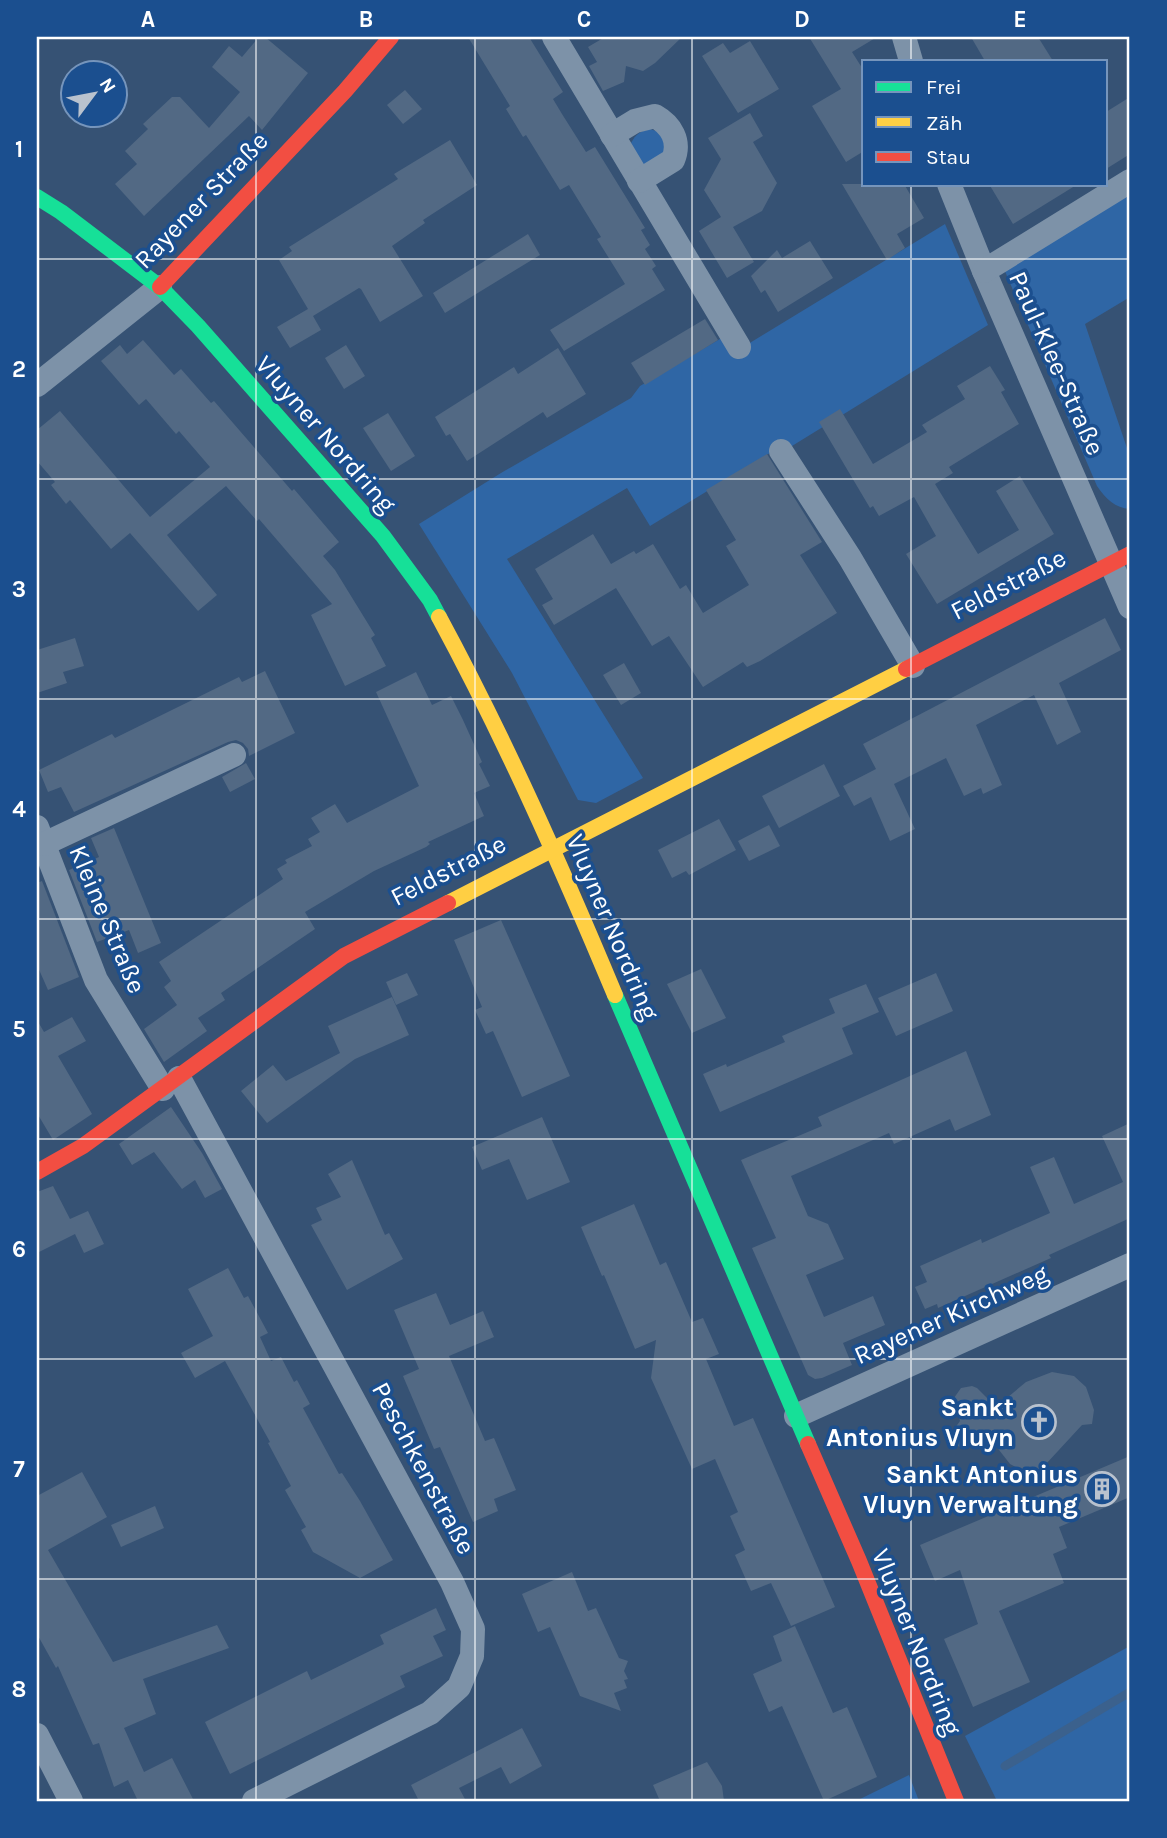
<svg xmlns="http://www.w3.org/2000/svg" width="1167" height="1838" viewBox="0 0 1167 1838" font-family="Karla,sans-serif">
	<rect width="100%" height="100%" fill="#365274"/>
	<g fill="#2f66a5">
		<path d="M650,129L659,132L665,138V155L647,165L640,163L631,143C636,134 640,131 650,129Z"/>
		<path d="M1130,193V297L1085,324L1130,457V509C1115,508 1106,499 1097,486L1004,269Z"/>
		<polygon points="945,224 988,325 792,446 768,454 650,526 627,488 507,559 643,778 596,803 578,800 512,673 419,524 501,473 631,398 640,386 725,336 735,352"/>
		<polygon points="1130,1646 1130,1801 997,1801 965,1736"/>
		<polygon points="909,1775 919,1801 856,1801"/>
	</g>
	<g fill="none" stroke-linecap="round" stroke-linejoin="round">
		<polyline stroke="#3b618d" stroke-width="9" points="1005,1766 1130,1692"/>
	</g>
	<g fill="#526984">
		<polygon points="259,37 265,37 308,73 262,130 249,116 144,216 115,184 137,164 125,151 148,129 143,124 172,97 180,97 209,128 240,92 212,67 229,46 242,57"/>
		<polygon points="468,37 529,37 563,92 553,99 562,114 586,152 595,147 645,228 641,230 650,245 645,249 656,266 652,269 665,290 564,351 550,330 625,284 597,239 601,237 569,185 560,190 526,135 523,137 506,109 510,106"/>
		<polygon points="605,37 682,37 655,63 643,71 626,66 624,82 603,91 589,66 597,62 588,47"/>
		<polygon points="809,37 877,37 852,52 864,71 864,151 846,162 812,106 841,89"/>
		<polygon points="971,37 1038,37 1053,61 985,61"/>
		<polygon points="750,41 779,89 738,113 702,56 723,43 730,53"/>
		<polygon points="405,90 422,109 403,124 387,105"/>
		<polygon points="1130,97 1130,154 1106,169 1106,112"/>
		<polygon points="750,113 763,136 753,142 777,183 762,211 733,227 754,262 727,278 699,231 721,217 704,190 721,159 708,138"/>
		<polygon points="450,140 477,185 423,220 425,223 392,246 423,296 380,322 361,289 359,288 313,316 321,330 290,348 277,327 308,309 279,260 292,251 289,247 398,179 394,174"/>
		<polygon points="842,184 904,184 924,218 897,234 905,248 887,260"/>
		<polygon points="989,184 1078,184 1013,224"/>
		<polygon points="528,234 540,255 445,313 433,293"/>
		<polygon points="810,241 833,278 778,312 765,290 761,293 751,276 777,250 782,258"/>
		<polygon points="705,319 718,340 645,385 631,363"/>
		<polygon points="143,340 174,375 181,369 211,403 214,401 292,491 294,489 339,542 323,556 335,570 375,635 371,638 386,666 345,686 311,615 332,604 259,519 257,521 226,486 167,535 217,595 198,611 130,533 111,549 70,500 66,504 51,485 55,482 37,461 37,430 60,411 150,517 210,467 179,431 176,434 146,399 139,405 101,361 120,345 127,354"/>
		<polygon points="346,345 365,376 344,389 325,358"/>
		<polygon points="558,348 586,394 547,418 543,412 467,461 450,434 446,436 435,417 514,367 518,374"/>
		<polygon points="990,366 1005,390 1001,392 1019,424 949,467 953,473 935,484 978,554 1019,530 996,491 1020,476 1054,534 937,604 906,554 936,536 914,497 879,516 873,506 870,508 819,422 840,409 873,464 927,432 922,425 965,399 957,386"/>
		<polygon points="388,413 415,456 391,471 363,428"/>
		<polygon points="767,454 822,542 800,555 837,613 760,661 747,667 743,662 703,687 669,636 652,646 616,588 554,625 542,605 553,599 535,569 593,534 611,564 634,551 636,554 653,544 680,589 686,585 703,613 749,585 726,546 736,540 706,490"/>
		<polygon points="1105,618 1121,650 1059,683 1081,732 1057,745 1034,695 976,725 1002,785 983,794 981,788 964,796 946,758 894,784 915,829 890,841 871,797 854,806 843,786 876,769 863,744"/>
		<polygon points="75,638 84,666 63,672 67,683 37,693 37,650"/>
		<polygon points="624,663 641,693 621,705 603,675"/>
		<polygon points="265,671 295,733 249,756 248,749 243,743 236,740 228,742 74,812 61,787 48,792 39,770 112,734 115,738 239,677 242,682"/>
		<polygon points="416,672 432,705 451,696 463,720 482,762 479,764 490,786 474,793 484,816 428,842 430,844 426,847 374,871 305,912 315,929 221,993 225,1000 198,1018 207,1031 164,1062 144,1029 177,1005 164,987 171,981 159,962 283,879 277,869 287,863 285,860 312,846 308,839 320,832 311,818 335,804 347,823 419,786 376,692"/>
		<polygon points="246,763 255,779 230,792 222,777"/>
		<polygon points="824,764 840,796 779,828 762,796"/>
		<polygon points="719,819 736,850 689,875 686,871 672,878 658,850"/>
		<polygon points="769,825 780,846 749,861 738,841"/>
		<polygon points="114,828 161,943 138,953 129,930 97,942 69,870 99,857 91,838"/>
		<polygon points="42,881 79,977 48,990 37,965 37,883"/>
		<polygon points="501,920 570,1076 522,1097 493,1031 486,1034 475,1010 482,1007 454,940"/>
		<polygon points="701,969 726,1018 692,1033 667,984"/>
		<polygon points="407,973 418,995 396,1005 386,982"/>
		<polygon points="936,973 953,1011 896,1036 878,998"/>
		<polygon points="866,984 879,1012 842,1028 853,1054 720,1112 703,1074 726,1064 727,1067 785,1042 782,1036 835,1013 829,999"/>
		<polygon points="392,997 409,1035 355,1059 267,1123 241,1091 273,1065 286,1081 340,1053 328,1026"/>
		<polygon points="72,1017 86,1041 58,1056 92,1114 53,1140 37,1113 37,1020 44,1032"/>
		<polygon points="966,1051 991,1115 955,1131 950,1119 894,1144 889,1133 791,1176 808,1216 828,1224 844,1259 806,1275 824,1317 873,1296 885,1325 843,1343 852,1365 822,1378 815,1379 808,1375 752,1248 776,1238 741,1160 822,1126 818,1117"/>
		<polygon points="171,1107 202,1153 222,1189 205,1198 195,1180 182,1189 154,1152 132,1165 119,1144"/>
		<polygon points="542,1117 570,1182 527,1200 509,1159 482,1170 472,1147"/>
		<polygon points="1130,1123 1130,1218 1049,1255 1051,1258 938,1308 937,1304 925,1309 915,1287 927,1282 920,1266 981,1239 982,1243 1050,1213 1030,1167 1054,1157 1074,1204 1123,1182 1102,1136"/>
		<polygon points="352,1160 385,1235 389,1233 403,1259 347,1290 311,1225 322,1220 316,1208 341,1197 328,1174"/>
		<polygon points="53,1186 70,1219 88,1211 104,1244 84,1253 75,1234 37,1253 37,1192"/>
		<polygon points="634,1204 660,1265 666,1262 692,1322 703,1318 719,1354 706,1359 734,1426 753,1418 835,1607 791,1626 771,1583 751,1591 735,1555 745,1550 730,1516 738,1512 715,1459 692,1469 651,1378 656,1340 635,1349 604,1275 602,1276 581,1227"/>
		<polygon points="228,1268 244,1298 248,1296 268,1333 260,1337 271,1361 281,1357 294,1382 297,1380 310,1404 303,1408 339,1474 342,1473 360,1501 393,1560 360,1578 313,1552 301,1530 306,1527 285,1490 291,1486 268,1443 270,1442 225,1361 195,1378 181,1353 213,1336 188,1289"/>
		<polygon points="436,1293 450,1325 483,1311 494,1337 449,1356 485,1441 494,1438 516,1490 494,1499 498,1511 473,1522 440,1447 434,1449 403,1376 419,1369 394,1310"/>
		<polygon points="1052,1372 1074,1376 1086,1387 1094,1410 1092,1424 1082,1425 1034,1477 1010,1464 985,1432 965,1449 953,1444 950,1435 960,1421 954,1398 961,1388 972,1386 977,1388 996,1407 1026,1382"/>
		<polygon points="1130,1456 1130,1497 1059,1527 1067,1548 1053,1554 1064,1583 999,1611 1030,1682 973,1707 944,1639 978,1624 960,1570 935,1581 920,1545"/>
		<polygon points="82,1472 107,1517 48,1550 113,1662 217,1625 229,1648 143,1679 156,1714 124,1728 144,1772 172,1758 194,1801 138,1801 128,1780 114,1787 99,1743 93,1745 58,1666 56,1668 37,1634 37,1496"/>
		<polygon points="155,1506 164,1528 121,1547 111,1525"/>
		<polygon points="572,1572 588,1611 596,1608 619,1658 628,1661 624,1671 628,1679 624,1680 627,1688 614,1693 621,1711 580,1696 550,1627 538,1632 522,1594"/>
		<polygon points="436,1608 446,1630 433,1636 443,1656 400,1676 405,1687 230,1774 205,1722 307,1671 311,1680 384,1644 380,1635"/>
		<polygon points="795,1626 833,1713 847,1707 877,1777 824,1801 782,1706 769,1712 753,1674 782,1661 773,1636"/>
		<polygon points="522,1728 542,1766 510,1784 501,1767 459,1788 466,1801 419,1801 411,1785"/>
		<polygon points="707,1762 722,1786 724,1801 660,1801 653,1785"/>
	</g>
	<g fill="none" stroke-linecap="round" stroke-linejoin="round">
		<g stroke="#7d92a8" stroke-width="24">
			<polyline points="554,37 739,347"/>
			<polyline points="904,37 911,61"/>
			<path d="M612,135L635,121L655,116C671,125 681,141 673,160L639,181"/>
			<polyline points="949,184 984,271 1130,607"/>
			<polyline points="984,271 1130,181"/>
			<polyline points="37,385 160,287"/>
			<polyline points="781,451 850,558 913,666"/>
			<polyline points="37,827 96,980 163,1089"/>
			<polyline points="44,844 234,755"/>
			<polyline points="179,1078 452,1582 473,1629 472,1656 459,1687 430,1713 254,1801"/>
			<polyline points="796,1416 1130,1265"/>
			<polyline points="37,1735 71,1801"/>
		</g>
		<g stroke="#16e098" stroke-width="16">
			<polyline points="37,197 61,212 160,287 198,326 383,536 430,600 439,617"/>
			<polyline points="615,995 808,1444"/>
		</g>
		<g stroke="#ffcf43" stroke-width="16">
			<path d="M439,617C505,739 561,866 615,995"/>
			<polyline points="448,903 906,669"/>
		</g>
		<g stroke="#f24e42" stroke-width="16">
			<polyline points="160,287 345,91 391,37"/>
			<polyline points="906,669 1130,554"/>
			<polyline points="37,1172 83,1146 344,956 448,903"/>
			<polyline points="808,1444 859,1561 956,1801"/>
		</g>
	</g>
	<path fill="none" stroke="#fff" stroke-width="2" stroke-opacity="0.55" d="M256,37V1801M475,37V1801M692,37V1801M911,37V61M911,184V1801M37,259H1130M37,479H1130M37,699H1130M37,919H1130M37,1139H1130M37,1359H1130M37,1579H1130"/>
	<defs>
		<g id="church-ring" transform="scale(1.75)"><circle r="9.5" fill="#1b4f8f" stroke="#b9c2ce" stroke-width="1.5"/><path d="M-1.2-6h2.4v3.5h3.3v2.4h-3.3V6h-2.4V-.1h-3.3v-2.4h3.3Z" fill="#b9c2ce"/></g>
		<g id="building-ring" transform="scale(1.75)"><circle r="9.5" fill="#1b4f8f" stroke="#b9c2ce" stroke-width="1.5"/><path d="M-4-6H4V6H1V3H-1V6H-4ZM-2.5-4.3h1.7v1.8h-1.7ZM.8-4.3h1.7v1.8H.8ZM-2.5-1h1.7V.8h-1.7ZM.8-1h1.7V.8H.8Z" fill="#b9c2ce"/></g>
	</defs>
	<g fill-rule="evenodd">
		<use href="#church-ring" x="1039" y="1422"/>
		<use href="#building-ring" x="1102" y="1489"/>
	</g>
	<g text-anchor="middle" stroke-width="7" stroke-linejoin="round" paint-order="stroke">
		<g font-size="26" fill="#fff" stroke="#1b4f8f">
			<text transform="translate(201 200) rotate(-46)" y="9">Rayener Straße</text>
			<text transform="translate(1057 363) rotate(66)" y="9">Paul-Klee-Straße</text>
			<text transform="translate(326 434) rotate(49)" y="9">Vluyner Nordring</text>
			<text transform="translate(1008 584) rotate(-27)" y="9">Feldstraße</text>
			<text transform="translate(448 870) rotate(-27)" y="9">Feldstraße</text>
			<text transform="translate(108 919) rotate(67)" y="9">Kleine Straße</text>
			<text transform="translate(613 927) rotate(67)" y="9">Vluyner Nordring</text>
			<text transform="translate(951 1314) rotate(-24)" y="9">Rayener Kirchweg</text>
			<text transform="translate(424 1468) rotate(62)" y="9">Peschkenstraße</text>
			<text transform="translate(917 1642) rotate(68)" y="9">Vluyner Nordring</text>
		</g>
		<g font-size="26" font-weight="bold" fill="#fff" stroke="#1b4f8f" text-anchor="end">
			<text x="1014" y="1416">Sankt<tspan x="1014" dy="30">Antonius Vluyn</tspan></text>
			<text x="1078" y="1483">Sankt Antonius<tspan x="1078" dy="30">Vluyn Verwaltung</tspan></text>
		</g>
	</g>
	<rect width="1167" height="1838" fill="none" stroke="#1b4f8f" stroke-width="77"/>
	<rect x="862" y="60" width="245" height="126" fill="#1b4f8f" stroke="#7695bc" stroke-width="2"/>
	<rect x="876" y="82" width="35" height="10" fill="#16e098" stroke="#7695bc" stroke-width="2"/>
	<text x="926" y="94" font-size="21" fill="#ffffff">Frei</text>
	<rect x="876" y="117" width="35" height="10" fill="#ffcf43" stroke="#7695bc" stroke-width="2"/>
	<text x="926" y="130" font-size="21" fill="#ffffff">Zäh</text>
	<rect x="876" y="152" width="35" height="10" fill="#f24e42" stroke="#7695bc" stroke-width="2"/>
	<text x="926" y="164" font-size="21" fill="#ffffff">Stau</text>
	<g transform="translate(94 94) rotate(58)"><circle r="33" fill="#1b4f8f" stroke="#7695bc" stroke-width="2"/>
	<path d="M0-5L12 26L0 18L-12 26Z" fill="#b9c2ce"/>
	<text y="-10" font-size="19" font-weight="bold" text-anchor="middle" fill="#ffffff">N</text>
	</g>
	<rect x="38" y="38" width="1090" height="1762" fill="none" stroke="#fff" stroke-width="2.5"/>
	<g font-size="23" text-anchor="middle" font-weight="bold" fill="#fff">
		<text x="148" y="27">A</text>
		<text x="366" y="27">B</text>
		<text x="584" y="27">C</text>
		<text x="802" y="27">D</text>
		<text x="1020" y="27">E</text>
		<text x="19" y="157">1</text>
		<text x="19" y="377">2</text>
		<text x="19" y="597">3</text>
		<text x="19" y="817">4</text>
		<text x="19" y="1037">5</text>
		<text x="19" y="1257">6</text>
		<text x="19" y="1477">7</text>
		<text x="19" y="1697">8</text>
	</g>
</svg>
